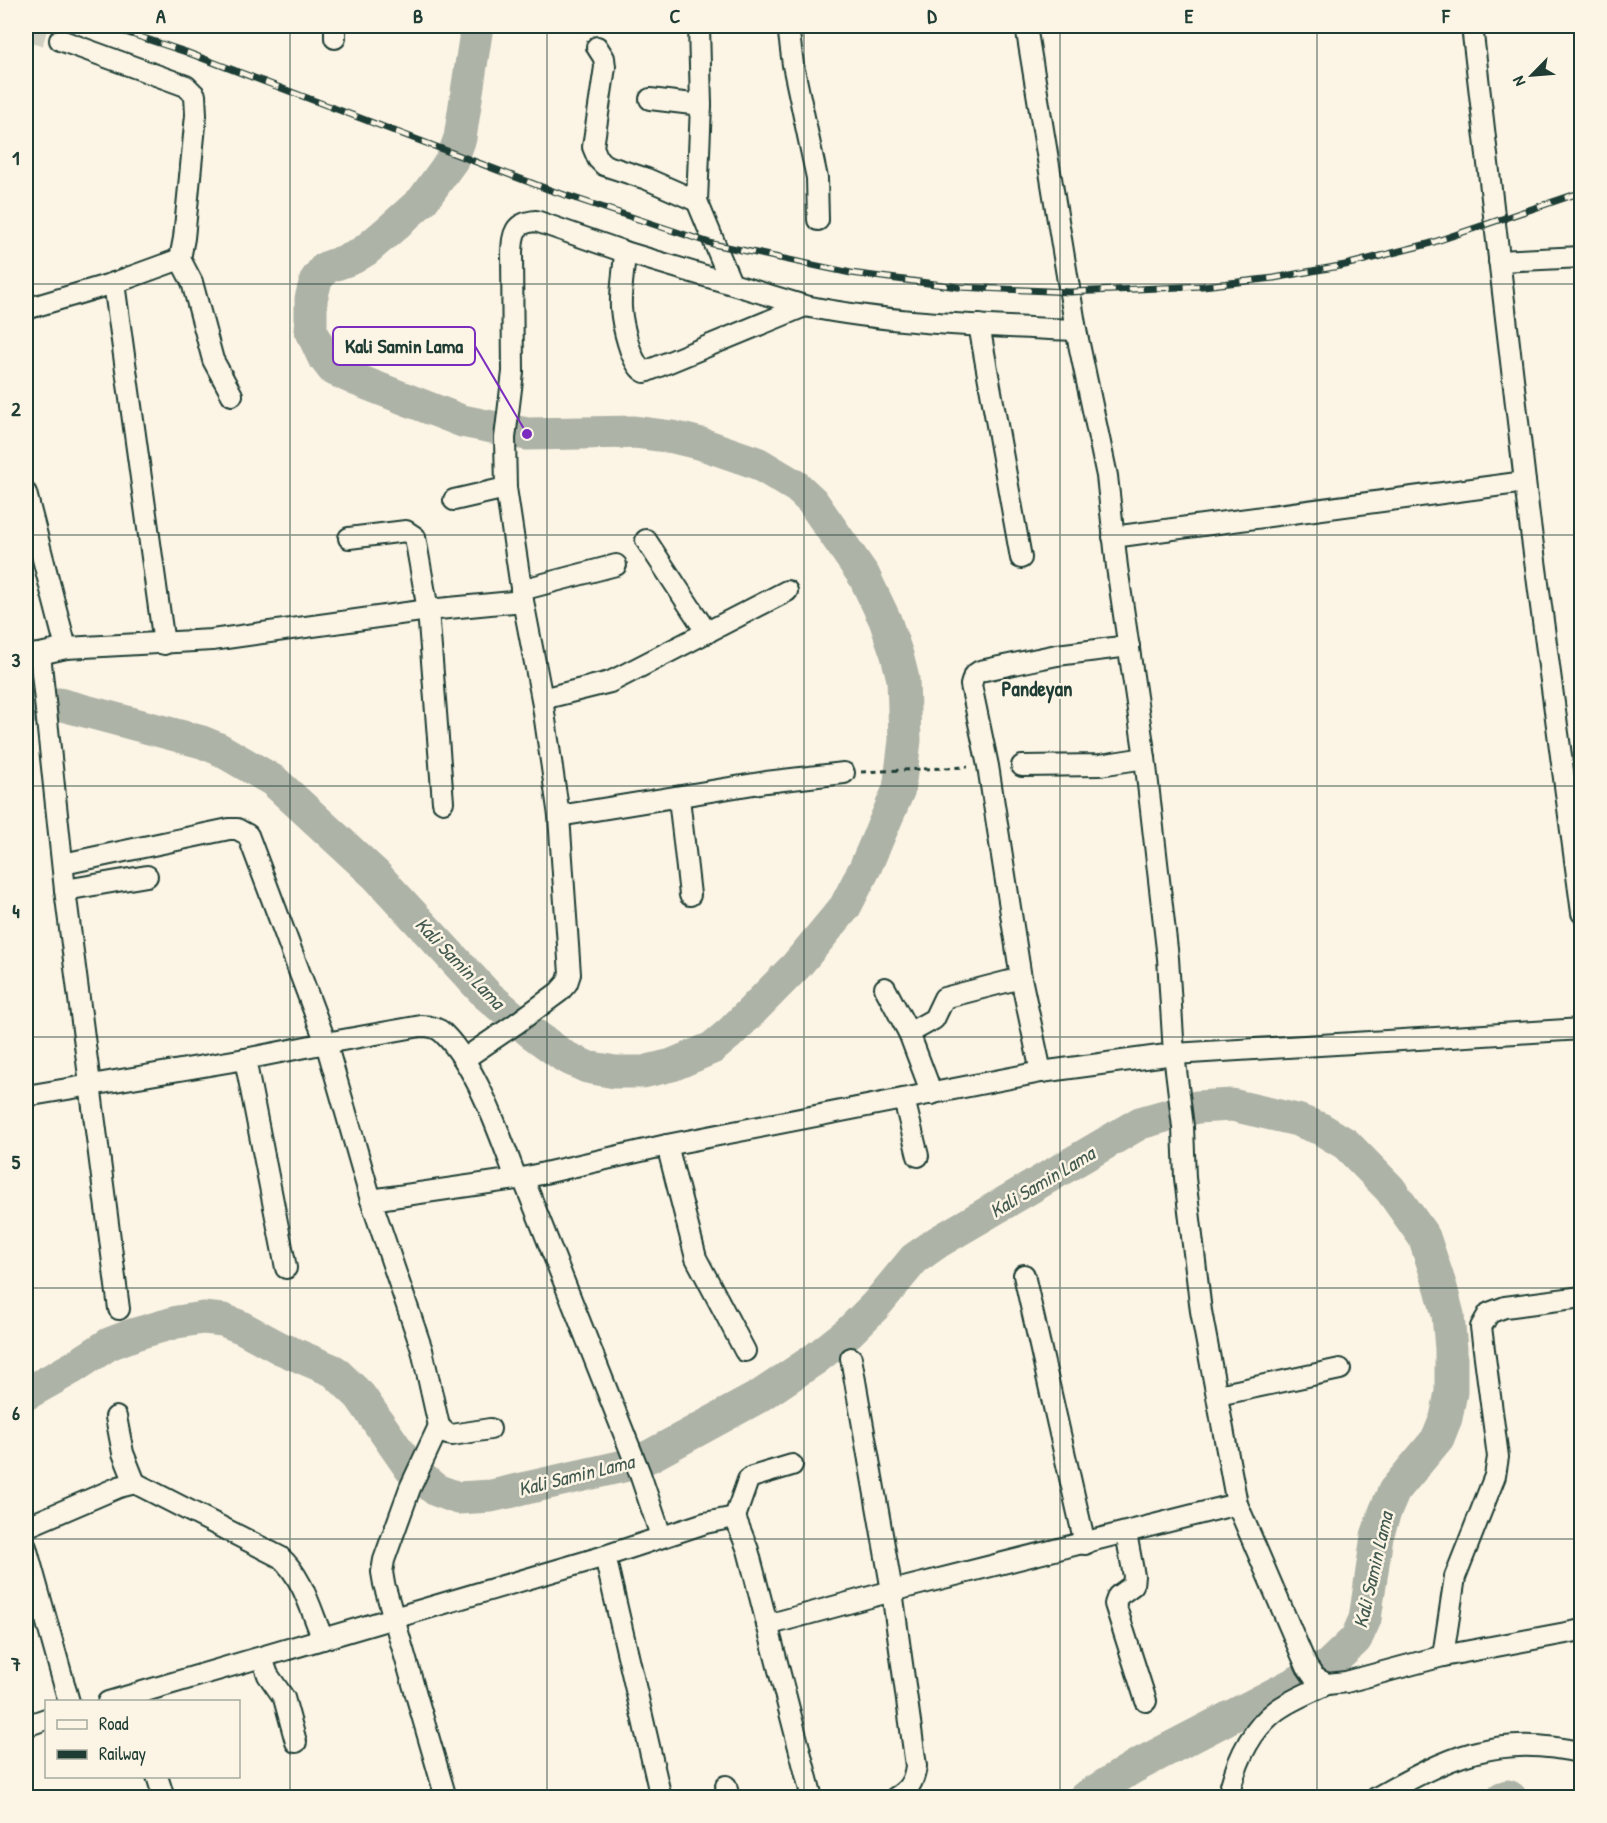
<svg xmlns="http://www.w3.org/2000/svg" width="1607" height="1823" viewBox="0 0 1607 1823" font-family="'Patrick Hand',sans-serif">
	<rect width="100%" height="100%" fill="#fcf5e5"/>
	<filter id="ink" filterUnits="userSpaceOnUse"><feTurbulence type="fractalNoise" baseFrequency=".0167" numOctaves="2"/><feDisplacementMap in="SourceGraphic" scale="12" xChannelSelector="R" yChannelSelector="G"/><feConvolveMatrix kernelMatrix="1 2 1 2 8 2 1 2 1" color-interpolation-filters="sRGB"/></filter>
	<g filter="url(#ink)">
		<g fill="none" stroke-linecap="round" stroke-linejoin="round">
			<g stroke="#aeb3a7" stroke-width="33">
				<polyline points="26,708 59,704 202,742 219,749 274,781 376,875 487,995 532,1033 565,1057 587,1067 615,1072 643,1072 672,1065 712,1048 730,1033 796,966 845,907 865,868 899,789 905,740 903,679 897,655 885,620 864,576 812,501 797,487 757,463 702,444 673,437 634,432 527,434 462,421 357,380 333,369 323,356 311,330 311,299 316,280 325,268 353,258 366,250 393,227 423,200 452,160 460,138 477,26"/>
				<polyline points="26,1394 74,1367 109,1344 135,1334 177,1322 203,1318 223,1320 241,1327 280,1348 334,1371 360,1396 410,1468 436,1490 458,1498 491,1496 628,1465 650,1456 760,1396 815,1359 849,1332 875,1306 914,1259 938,1242 1140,1123 1197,1107 1232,1105 1297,1120 1321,1129 1346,1144 1390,1189 1424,1237 1441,1288 1448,1315 1451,1349 1451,1392 1446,1418 1438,1438 1394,1491 1385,1512 1377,1536 1365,1619 1356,1639 1328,1666 1134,1767 1084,1798"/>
				<polyline points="1502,1798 1508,1796 1511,1798"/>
			</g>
			<polyline stroke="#d0d0c2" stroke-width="20" stroke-dasharray="20 10" stroke-linecap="butt" points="26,31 60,40"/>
			<g stroke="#1f3d34" stroke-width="24">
				<g id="street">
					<polyline points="335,26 335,38"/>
					<polyline points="699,26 701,105 697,201 731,283"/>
					<polyline points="788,26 793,65 817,178 818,220"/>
					<polyline points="1026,26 1076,330 1107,476 1117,567 1145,758 1168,958 1174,1054 1183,1127 1185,1178 1201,1311 1237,1504 1307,1667 1314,1677 1327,1684 1346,1682 1443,1656 1582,1630"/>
					<polyline points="1472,26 1529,516 1582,913"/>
					<polyline points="597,47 604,58 605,67 593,147 598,159 604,165 647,179 697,201"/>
					<polyline points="650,99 701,105"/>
					<path d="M625,252C624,271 620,290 621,308C622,322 631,367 645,372L805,306"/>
					<polyline points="180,259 192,282 213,360 232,395"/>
					<polyline points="1499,261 1582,257"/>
					<polyline points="114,283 164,644"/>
					<polyline points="26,309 114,283 180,259 184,238 196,115 195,95 186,86 60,40"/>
					<polyline points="979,325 1021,558"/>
					<polyline points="26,493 66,648"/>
					<polyline points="454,500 506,488"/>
					<polyline points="1113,537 1525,482"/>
					<polyline points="349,538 406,531 415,537 428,610 443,802"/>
					<polyline points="646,540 707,633"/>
					<polyline points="521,590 616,565"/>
					<polyline points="40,654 66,648 212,640 428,610 523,601"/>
					<polyline points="26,655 40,654 65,890 119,1309"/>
					<polyline points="542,699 610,682 622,676 787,591"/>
					<polyline points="1022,766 1100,765 1145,758"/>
					<polyline points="679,798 690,895"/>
					<polyline points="559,816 766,782 844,773"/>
					<path d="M63,864L229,829H237L248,835L326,1043L421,1026C429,1026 437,1027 443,1033C476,1065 500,1135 516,1178"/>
					<polyline points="65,890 147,876"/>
					<polyline points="885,988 909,1033"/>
					<polyline points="245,1059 286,1268"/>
					<path d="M464,1059L517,1023L559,992L567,983L570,974L559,816L542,699L523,601L506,488L505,438L513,372L512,252C513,233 514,223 536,221L625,252L805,306C894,324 986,326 1076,330"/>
					<polyline points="1041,1072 1021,978 988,766 971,685 974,675 980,671 1057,655 1129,646"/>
					<polyline points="932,1094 909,1033 934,1019 944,998 1021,978"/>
					<polyline points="26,1096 245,1059 326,1043 371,1200 523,1178 667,1145 1041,1072 1174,1054 1582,1029"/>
					<polyline points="904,1099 918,1156"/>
					<polyline points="667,1145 696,1258 745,1351"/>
					<polyline points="523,1178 640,1474 661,1536"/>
					<polyline points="371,1200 422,1350 439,1426 447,1434 452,1435 490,1429"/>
					<polyline points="1024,1275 1085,1544"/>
					<path d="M851,1358L892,1591L916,1766C914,1781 909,1790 895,1798"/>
					<polyline points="1218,1395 1340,1369"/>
					<polyline points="116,1417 123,1453 135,1483"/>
					<polyline points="439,1426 410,1488 384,1560 382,1572 384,1584 446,1798"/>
					<polyline points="735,1517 748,1480 752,1477 792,1465"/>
					<path d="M26,1527L119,1487L135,1483L280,1557C303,1577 311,1611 323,1639"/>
					<polyline points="1126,1533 1134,1576 1133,1585 1118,1596 1115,1604 1146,1701"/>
					<polyline points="26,1547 69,1702"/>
					<polyline points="605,1556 661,1798"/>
					<polyline points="767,1625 892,1591 1237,1504"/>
					<polyline points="1443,1656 1455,1577 1495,1476 1498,1457 1481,1327 1489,1313 1505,1307 1582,1297"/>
					<polyline points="262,1658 268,1675 284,1698 296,1742"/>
					<polyline points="108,1702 605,1556 705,1523 735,1517 748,1550 812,1798"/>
					<polyline points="26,1726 46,1719"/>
					<polyline points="157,1776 164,1798"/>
					<polyline points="726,1786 729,1798"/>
					<path d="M1228,1798C1235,1765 1249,1731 1277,1710C1292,1699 1311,1692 1327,1684"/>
					<path d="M1376,1798C1446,1758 1499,1732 1582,1753"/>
				</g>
			</g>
			<g stroke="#1f3d34" stroke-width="3" stroke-dasharray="6 4.5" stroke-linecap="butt">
				<polyline points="581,26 583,34"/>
				<polyline points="861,772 968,767"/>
			</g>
			<use href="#street" stroke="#fcf5e5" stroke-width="20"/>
			<g stroke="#1f3d34" stroke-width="7">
				<polyline id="rail" points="107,26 186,52 550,190 713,244 851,273 958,287 1070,292 1203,286 1274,278 1345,265 1428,244 1582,192"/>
			</g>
			<use href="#rail" stroke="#fcf5e5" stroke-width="4.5" stroke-dasharray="14" stroke-linecap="butt"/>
		</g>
	</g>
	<path fill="none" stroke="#1f3d34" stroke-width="1.5" stroke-opacity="0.55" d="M290,26V1798M547,26V1798M804,26V1798M1060,26V1798M1317,26V1798M26,284H1582M26,535H1582M26,786H1582M26,1037H1582M26,1288H1582M26,1539H1582"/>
	<g text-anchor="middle" stroke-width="5" stroke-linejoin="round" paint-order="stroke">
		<g font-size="20" font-style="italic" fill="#435a51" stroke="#fcf5e5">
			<text transform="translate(460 963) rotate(46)" y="7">Kali Samin Lama</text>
			<text transform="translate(1042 1182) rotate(-31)" y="7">Kali Samin Lama</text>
			<text transform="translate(576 1475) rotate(-14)" y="7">Kali Samin Lama</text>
			<text transform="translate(1373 1570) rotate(-77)" y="7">Kali Samin Lama</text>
		</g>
		<g font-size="21" font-weight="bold" fill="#1f3d34" stroke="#fcf5e5">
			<text x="1037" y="696">Pandeyan</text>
		</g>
	</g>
	<path fill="none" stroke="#7b2cbf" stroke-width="2" d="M527 434L475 346"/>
	<circle fill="#7b2cbf" stroke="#fcf5e5" stroke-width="2" cx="527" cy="434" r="6"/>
	<rect fill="#fcf5e5" stroke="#7b2cbf" stroke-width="2" x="333" y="327" width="142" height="38" rx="6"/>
	<g font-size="20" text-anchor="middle" font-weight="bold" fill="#1f3d34">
		<text x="404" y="353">Kali Samin Lama</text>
	</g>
	<rect width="1607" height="1823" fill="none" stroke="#fcf5e5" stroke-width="66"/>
	<rect x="45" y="1700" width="195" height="78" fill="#fcf5e5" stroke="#a4ab9e" stroke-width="1.5"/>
	<rect x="57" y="1720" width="30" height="9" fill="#fcf5e5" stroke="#a4ab9e" stroke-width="1.5"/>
	<text x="99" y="1730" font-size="18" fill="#1f3d34">Road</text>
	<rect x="57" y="1750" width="30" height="9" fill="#1f3d34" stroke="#a4ab9e" stroke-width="1.5"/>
	<text x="99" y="1760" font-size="18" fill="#1f3d34">Railway</text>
	<g transform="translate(1532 75) rotate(245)" stroke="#fcf5e5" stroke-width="4.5" paint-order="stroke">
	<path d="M0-4.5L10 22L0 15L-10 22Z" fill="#1f3d34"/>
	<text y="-9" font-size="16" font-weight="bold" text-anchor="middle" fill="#1f3d34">N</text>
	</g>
	<rect x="33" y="33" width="1541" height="1757" fill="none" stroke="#1f3d34" stroke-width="2"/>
	<g font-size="20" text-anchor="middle" font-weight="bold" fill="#1f3d34">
		<text x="161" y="23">A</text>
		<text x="418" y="23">B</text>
		<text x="675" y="23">C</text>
		<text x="932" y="23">D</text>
		<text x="1189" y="23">E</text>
		<text x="1446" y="23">F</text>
		<text x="16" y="165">1</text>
		<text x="16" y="416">2</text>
		<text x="16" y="667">3</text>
		<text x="16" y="918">4</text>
		<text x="16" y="1169">5</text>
		<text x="16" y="1420">6</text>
		<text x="16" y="1671">7</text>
	</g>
</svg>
